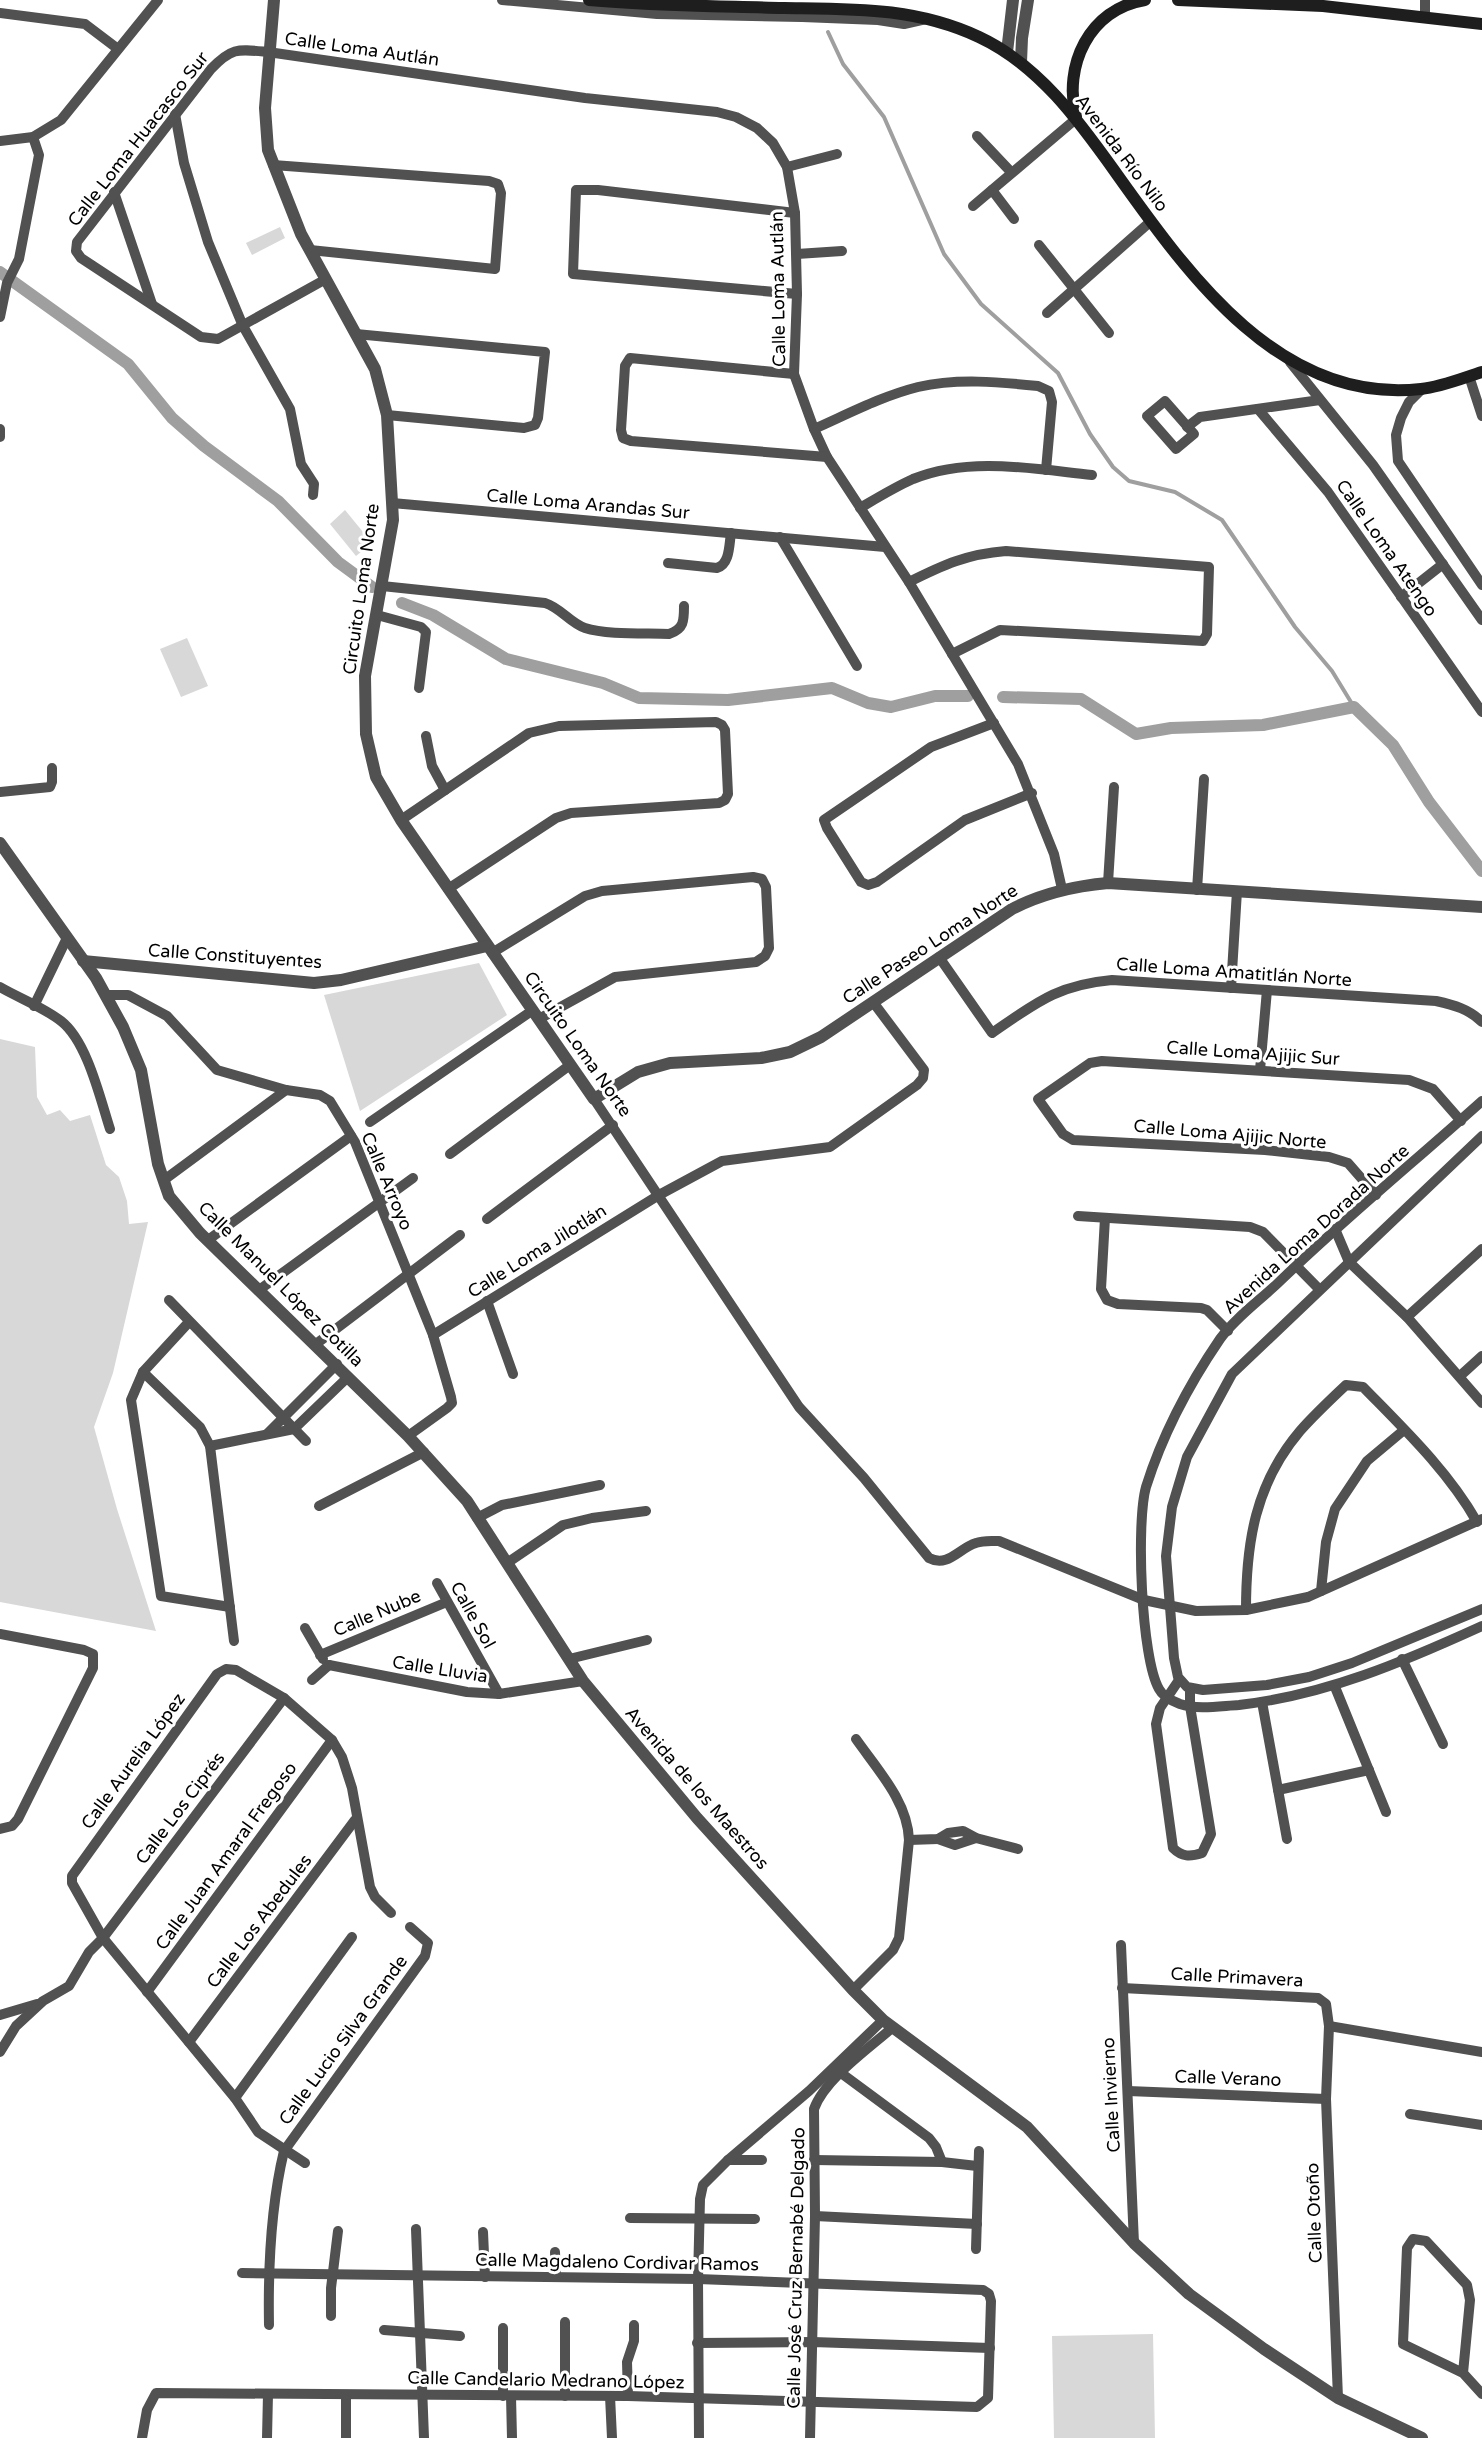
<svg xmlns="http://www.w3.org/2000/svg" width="1482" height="2438" viewBox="0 0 1482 2438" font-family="'Varela Round',sans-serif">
	<rect width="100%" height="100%" fill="#fff"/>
	<g fill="#d8d8d8">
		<polygon points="280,227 285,238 252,255 246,243"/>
		<polygon points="345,510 372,543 356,556 330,524"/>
		<polygon points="187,638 208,686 181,697 160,649"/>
		<polygon points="479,963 507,1015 360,1111 324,995"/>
		<polygon points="0,1039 35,1047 37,1097 47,1115 60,1110 70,1121 90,1115 106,1165 119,1177 127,1201 129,1224 148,1222 113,1373 94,1427 117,1509 156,1631 0,1602"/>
		<polygon points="1153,2334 1155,2438 1054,2438 1052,2336"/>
	</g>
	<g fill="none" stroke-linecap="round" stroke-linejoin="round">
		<polyline stroke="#9f9f9f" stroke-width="4" points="828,32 843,64 884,117 944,254 981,304 1058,373 1090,434 1113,467 1129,481 1175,492 1222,520 1295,627 1332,671 1354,707"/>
		<g stroke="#9f9f9f" stroke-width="12">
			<polyline points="0,272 128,364 172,418 204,446 278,501 338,562 372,587"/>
			<polyline points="402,603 433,615 506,659 603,683 639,698 728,700 832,688 868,703 891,707 935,696 968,696"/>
			<polyline points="1003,697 1081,699 1136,734 1171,728 1263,725 1354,707 1393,745 1429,802 1482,871"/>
		</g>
		<g stroke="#515151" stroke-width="10">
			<polyline points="502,0 657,14 802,17 878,20 904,24 926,19"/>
			<polyline points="0,13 85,24 118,49"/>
			<polyline points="1425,18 1425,0"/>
			<polyline points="175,114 184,163 208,242 243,326 290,409 301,464 314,484 313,495"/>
			<polyline points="977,136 1011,172"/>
			<polyline points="0,141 33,137 61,120 158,0"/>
			<polyline points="273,165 489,181 498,184 501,193 495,269 310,250"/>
			<polyline points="787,167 837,154"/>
			<polyline points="992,190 1014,219"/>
			<polyline points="114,192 152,304"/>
			<polyline points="973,206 1077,118"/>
			<polyline points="795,213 598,190 576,190 573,274 797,294"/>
			<polyline points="1039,245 1109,333"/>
			<polyline points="797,254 842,251"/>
			<path d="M326,279L218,339L201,337L81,258L76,251L77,242L211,69C232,47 238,49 268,52L585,98L717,112L736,117L757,128L773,143L787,167L795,213L797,294L794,374L814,429L827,457L909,582L1018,764L1054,854L1062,889"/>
			<polyline points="1047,313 1150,222"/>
			<polyline points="0,317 7,283 19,259 39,155 33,137"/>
			<polyline points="356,334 545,352 538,418 535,425 524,428 387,415"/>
			<polyline points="1290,362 1373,465 1482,620"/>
			<polyline points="794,374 630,358 625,366 621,430 623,438 631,441 827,457"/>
			<polyline points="1469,376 1482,416"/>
			<polyline points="1422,389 1409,402 1401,418 1396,435 1398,461 1482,585"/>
			<polygon points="1165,401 1194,434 1176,449 1147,416"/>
			<polyline points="1258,409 1328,492 1482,712"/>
			<polyline points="1187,427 1200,417 1320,400"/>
			<polyline points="0,429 0,437"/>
			<path d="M814,429C848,414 882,396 918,387C957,378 999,382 1038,386L1049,391L1052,402L1046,470"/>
			<polyline points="392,503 885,547"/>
			<path d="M860,508C877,498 895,487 913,479C969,456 1034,469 1092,475"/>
			<polyline points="780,537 857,666"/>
			<path d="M668,563L717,568C730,564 729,545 731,533"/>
			<path d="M909,582C943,565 967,554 1006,551L1209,567L1207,634L1203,641L1000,630L952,654"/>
			<path d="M382,586L545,603C561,608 570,623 585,628C607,635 645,633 669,634C684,629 684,621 684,606"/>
			<polyline points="1401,597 1443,564"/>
			<polyline points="377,615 421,627 426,632 419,688"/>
			<polyline points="994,723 931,747 824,820 827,828 861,882 868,885 877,882 965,820 1032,793"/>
			<polyline points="426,736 432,766 445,790"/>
			<polyline points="0,792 50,787 52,782 52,768"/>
			<polyline points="401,820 529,733 559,726 716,722 722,725 725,730 728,794 725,800 719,803 571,813 556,818 448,889"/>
			<polyline points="1108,883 1114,787"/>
			<polyline points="1197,890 1204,779"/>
			<polyline points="492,953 585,896 602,891 753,877 762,879 766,887 769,948 765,956 756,962 615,977 539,1019"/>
			<path d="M939,957L992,1033C1036,1003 1057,985 1112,980L1436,1001C1454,1005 1469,1009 1482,1022"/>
			<path d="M0,987C19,998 43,1007 61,1021C87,1041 100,1098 110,1129"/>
			<polyline points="1231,988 1237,891"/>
			<polyline points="105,995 128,995 167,1016 217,1070 286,1090 320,1095 330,1101 355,1142 433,1335 451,1397 452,1403 447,1408 408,1436"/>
			<polyline points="34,1006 67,938"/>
			<polyline points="1260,1070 1267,990"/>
			<path d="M594,1099L799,1407L864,1478L929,1558C948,1568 959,1548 976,1543C983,1540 992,1541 999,1541L1144,1600L1196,1611L1246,1610L1308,1597L1482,1519"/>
			<path d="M1482,1101C1414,1162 1343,1220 1278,1283C1259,1301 1235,1318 1220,1339C1190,1383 1162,1436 1146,1487C1136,1522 1141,1658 1159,1689C1163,1697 1172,1701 1180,1704C1198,1710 1220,1706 1239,1705C1326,1695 1403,1662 1482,1626"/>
			<polyline points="370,1122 533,1010"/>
			<polyline points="1482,1136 1232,1374 1187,1457 1172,1507 1166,1556 1174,1658 1178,1677 1187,1687 1203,1690 1267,1685 1309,1677 1352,1663 1482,1609"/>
			<polyline points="450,1154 570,1065"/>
			<polyline points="164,1180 286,1090"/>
			<polyline points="1376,1195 1348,1163 1329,1157 1265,1150 1073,1140 1063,1134 1038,1099 1090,1063 1102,1061 1409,1080 1433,1089 1461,1121"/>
			<polyline points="1078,1216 1250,1227 1263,1232 1319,1289"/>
			<polyline points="1105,1218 1101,1289 1107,1300 1118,1304 1201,1308 1207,1310 1228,1331"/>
			<polyline points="487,1219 613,1125"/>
			<polyline points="1335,1229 1349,1262 1407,1317 1482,1403"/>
			<polyline points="208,1240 351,1136"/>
			<polyline points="259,1290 413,1178"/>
			<polyline points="169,1300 306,1441"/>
			<polyline points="487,1301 513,1374"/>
			<polyline points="1407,1317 1482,1249"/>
			<polyline points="189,1322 143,1372 131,1400 161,1596 230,1607"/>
			<polyline points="433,1335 659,1195 722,1161 830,1147 917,1085 923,1078 924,1070 873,1002"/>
			<polyline points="316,1344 460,1235"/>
			<polyline points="143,1372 200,1427 210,1446 234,1641"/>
			<polyline points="1460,1376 1482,1356"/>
			<polyline points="267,1434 337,1364"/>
			<polyline points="210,1446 294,1429 348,1377"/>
			<polyline points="319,1506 424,1452"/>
			<polyline points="477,1518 502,1505 600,1485"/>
			<polyline points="507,1563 563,1525 592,1518 646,1511"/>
			<polyline points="437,1583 499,1694"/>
			<polyline points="1321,1591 1326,1542 1335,1509 1367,1461 1404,1430"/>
			<path d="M1246,1610C1246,1543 1255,1484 1300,1431C1314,1415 1330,1400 1346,1385L1363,1387C1404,1429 1448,1471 1477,1522"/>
			<polyline points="305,1628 323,1659"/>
			<polyline points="0,1634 84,1650 93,1654 93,1668 18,1819 12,1826 0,1829"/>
			<polyline points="320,1655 447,1602"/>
			<polyline points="569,1659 647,1640"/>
			<polyline points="1402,1659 1443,1744"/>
			<polyline points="329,1665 467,1692 499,1694 583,1681"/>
			<polyline points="312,1680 329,1665"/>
			<path d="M1179,1680L1160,1708L1156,1724L1173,1848C1182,1857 1190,1857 1202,1853L1211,1834L1190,1706V1688"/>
			<polyline points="1335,1687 1386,1812"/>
			<polyline points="1262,1702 1287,1839"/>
			<polyline points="1278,1790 1369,1770"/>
			<polyline points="938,1839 955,1845 976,1838"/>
			<polyline points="909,1840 938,1839 948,1833 963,1831 976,1838 1018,1849"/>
			<polyline points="1121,1945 1134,2243"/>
			<polyline points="1122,1988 1318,1998 1326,2004 1329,2026 1326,2099 1338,2398"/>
			<path d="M853,1990L893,1950L899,1938L909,1840C908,1802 877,1769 856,1739"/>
			<polyline points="147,1992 332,1740"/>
			<polyline points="0,2015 37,2004"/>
			<polyline points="1329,2026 1482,2052"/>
			<polyline points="189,2042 355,1820"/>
			<polyline points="0,2052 16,2026 43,2001 69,1986 89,1952 103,1938 284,1698"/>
			<polyline points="841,2073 929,2138 936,2147 942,2162"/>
			<polyline points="1128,2091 1326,2099"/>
			<polyline points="235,2098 352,1937"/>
			<polyline points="1410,2114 1482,2125"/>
			<polyline points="728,2160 762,2160"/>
			<polyline points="814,2160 942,2162 977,2166"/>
			<polyline points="305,2163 258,2132 235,2098 103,1938 72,1883 72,1876 217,1674 226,1669 236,1670 284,1698 332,1740 342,1757 352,1788 370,1887 375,1897 391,1913"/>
			<polyline points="815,2216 977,2224"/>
			<polyline points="630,2218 755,2219"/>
			<polyline points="416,2229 424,2438"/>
			<polyline points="483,2232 485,2277"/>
			<polyline points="976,2249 979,2151"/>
			<polyline points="555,2252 556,2277"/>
			<polyline points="331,2316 331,2288 338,2231"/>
			<polyline points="565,2322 565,2396"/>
			<path d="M269,2325C268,2270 271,2205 284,2151L425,1956L428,1943L410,1927"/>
			<polyline points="503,2328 503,2396"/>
			<polyline points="384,2330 460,2336"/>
			<polyline points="697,2343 813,2342 990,2348"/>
			<polyline points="1463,2373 1470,2300 1467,2285 1426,2241 1413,2239 1407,2248 1403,2344 1463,2373 1482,2394"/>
			<polyline points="346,2395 346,2438"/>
			<polyline points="511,2396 512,2438"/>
			<polyline points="610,2396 612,2438"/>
			<polyline points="628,2396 627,2362 634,2341 634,2325"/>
			<polyline points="142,2438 147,2410 156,2393 628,2396 977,2407 988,2398 991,2301 989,2294 983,2290 698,2279 242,2273"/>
			<polyline points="267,2438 268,2394"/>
			<polyline points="699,2438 698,2279 700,2199 703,2185 728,2160 809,2091 883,2020"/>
			<path d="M810,2438L815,2216L814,2109C825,2079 868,2049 892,2028"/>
		</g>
		<g stroke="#515151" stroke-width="12">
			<path d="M274,0L265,108L268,150L301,234L375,369L387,415L393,520L365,676L366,734L376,777L401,820L594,1099L638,1072L670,1063L761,1058L790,1052L821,1037L1012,909C1043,893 1074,886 1108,883L1482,907"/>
			<polyline points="1007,52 1013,0"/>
			<polyline points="1021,62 1022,38 1028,0"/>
			<polyline points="0,843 96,978 123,1027 141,1070 158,1164 169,1196 200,1233 408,1436 467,1501 583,1681 697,1818 853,1990 883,2020 1027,2127 1134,2243 1189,2294 1264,2349 1338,2398 1422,2438"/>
			<polyline points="83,961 314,983 341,980 487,946"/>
		</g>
		<g stroke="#1e1e1e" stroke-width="12">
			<path d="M589,0C654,6 719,6 784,8C853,9 915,7 979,37C1039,65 1079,121 1116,173C1188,274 1280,405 1421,389C1441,387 1463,378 1482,372"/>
			<polyline points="1178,0 1323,6 1482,24"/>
			<path d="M1076,117C1063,66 1089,9 1145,0"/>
		</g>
	</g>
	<g text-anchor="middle" stroke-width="6" stroke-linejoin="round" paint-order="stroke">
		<g font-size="18" fill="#000" stroke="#fff">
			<text transform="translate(362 49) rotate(8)" y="6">Calle Loma Autlán</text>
			<text transform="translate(138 139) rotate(-52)" y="6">Calle Loma Huacasco Sur</text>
			<text transform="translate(1122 153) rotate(53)" y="6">Avenida Río Nilo</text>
			<text transform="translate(778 289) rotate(-91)" y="6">Calle Loma Autlán</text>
			<text transform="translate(588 504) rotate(5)" y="6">Calle Loma Arandas Sur</text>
			<text transform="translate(1387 548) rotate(55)" y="6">Calle Loma Atengo</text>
			<text transform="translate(361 589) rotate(-82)" y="6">Circuito Loma Norte</text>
			<text transform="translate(930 944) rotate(-33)" y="6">Calle Paseo Loma Norte</text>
			<text transform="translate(235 956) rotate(4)" y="6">Calle Constituyentes</text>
			<text transform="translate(1234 972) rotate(4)" y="6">Calle Loma Amatitlán Norte</text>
			<text transform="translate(578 1044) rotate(55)" y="6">Circuito Loma Norte</text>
			<text transform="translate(1253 1053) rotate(4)" y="6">Calle Loma Ajijic Sur</text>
			<text transform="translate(1230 1134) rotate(5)" y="6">Calle Loma Ajijic Norte</text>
			<text transform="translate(387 1181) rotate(67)" y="6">Calle Arroyo</text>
			<text transform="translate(1316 1229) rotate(-42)" y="6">Avenida Loma Dorada Norte</text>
			<text transform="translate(537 1251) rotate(-32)" y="6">Calle Loma Jilotlán</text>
			<text transform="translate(281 1284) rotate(45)" y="6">Calle Manuel López Cotilla</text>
			<text transform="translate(377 1613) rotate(-23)" y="6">Calle Nube</text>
			<text transform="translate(473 1615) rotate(61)" y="6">Calle Sol</text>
			<text transform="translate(440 1669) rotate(9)" y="6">Calle Lluvia</text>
			<text transform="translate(133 1761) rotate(-54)" y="6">Calle Aurelia López</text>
			<text transform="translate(697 1788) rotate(49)" y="6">Avenida de los Maestros</text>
			<text transform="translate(180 1808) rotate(-53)" y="6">Calle Los Ciprés</text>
			<text transform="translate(226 1856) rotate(-54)" y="6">Calle Juan Amaral Fregoso</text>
			<text transform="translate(259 1921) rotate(-53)" y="6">Calle Los Abedules</text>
			<text transform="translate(1237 1977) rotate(3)" y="6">Calle Primavera</text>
			<text transform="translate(343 2040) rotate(-54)" y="6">Calle Lucio Silva Grande</text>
			<text transform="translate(1228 2078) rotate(2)" y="6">Calle Verano</text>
			<text transform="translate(1111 2095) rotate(-93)" y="6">Calle Invierno</text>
			<text transform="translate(1314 2213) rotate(-92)" y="6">Calle Otoño</text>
			<text transform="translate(617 2262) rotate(1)" y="6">Calle Magdaleno Cordivar Ramos</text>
			<text transform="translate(796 2268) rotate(-89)" y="6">Calle José Cruz Bernabé Delgado</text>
			<text transform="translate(546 2380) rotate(1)" y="6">Calle Candelario Medrano López</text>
		</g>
	</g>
</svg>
